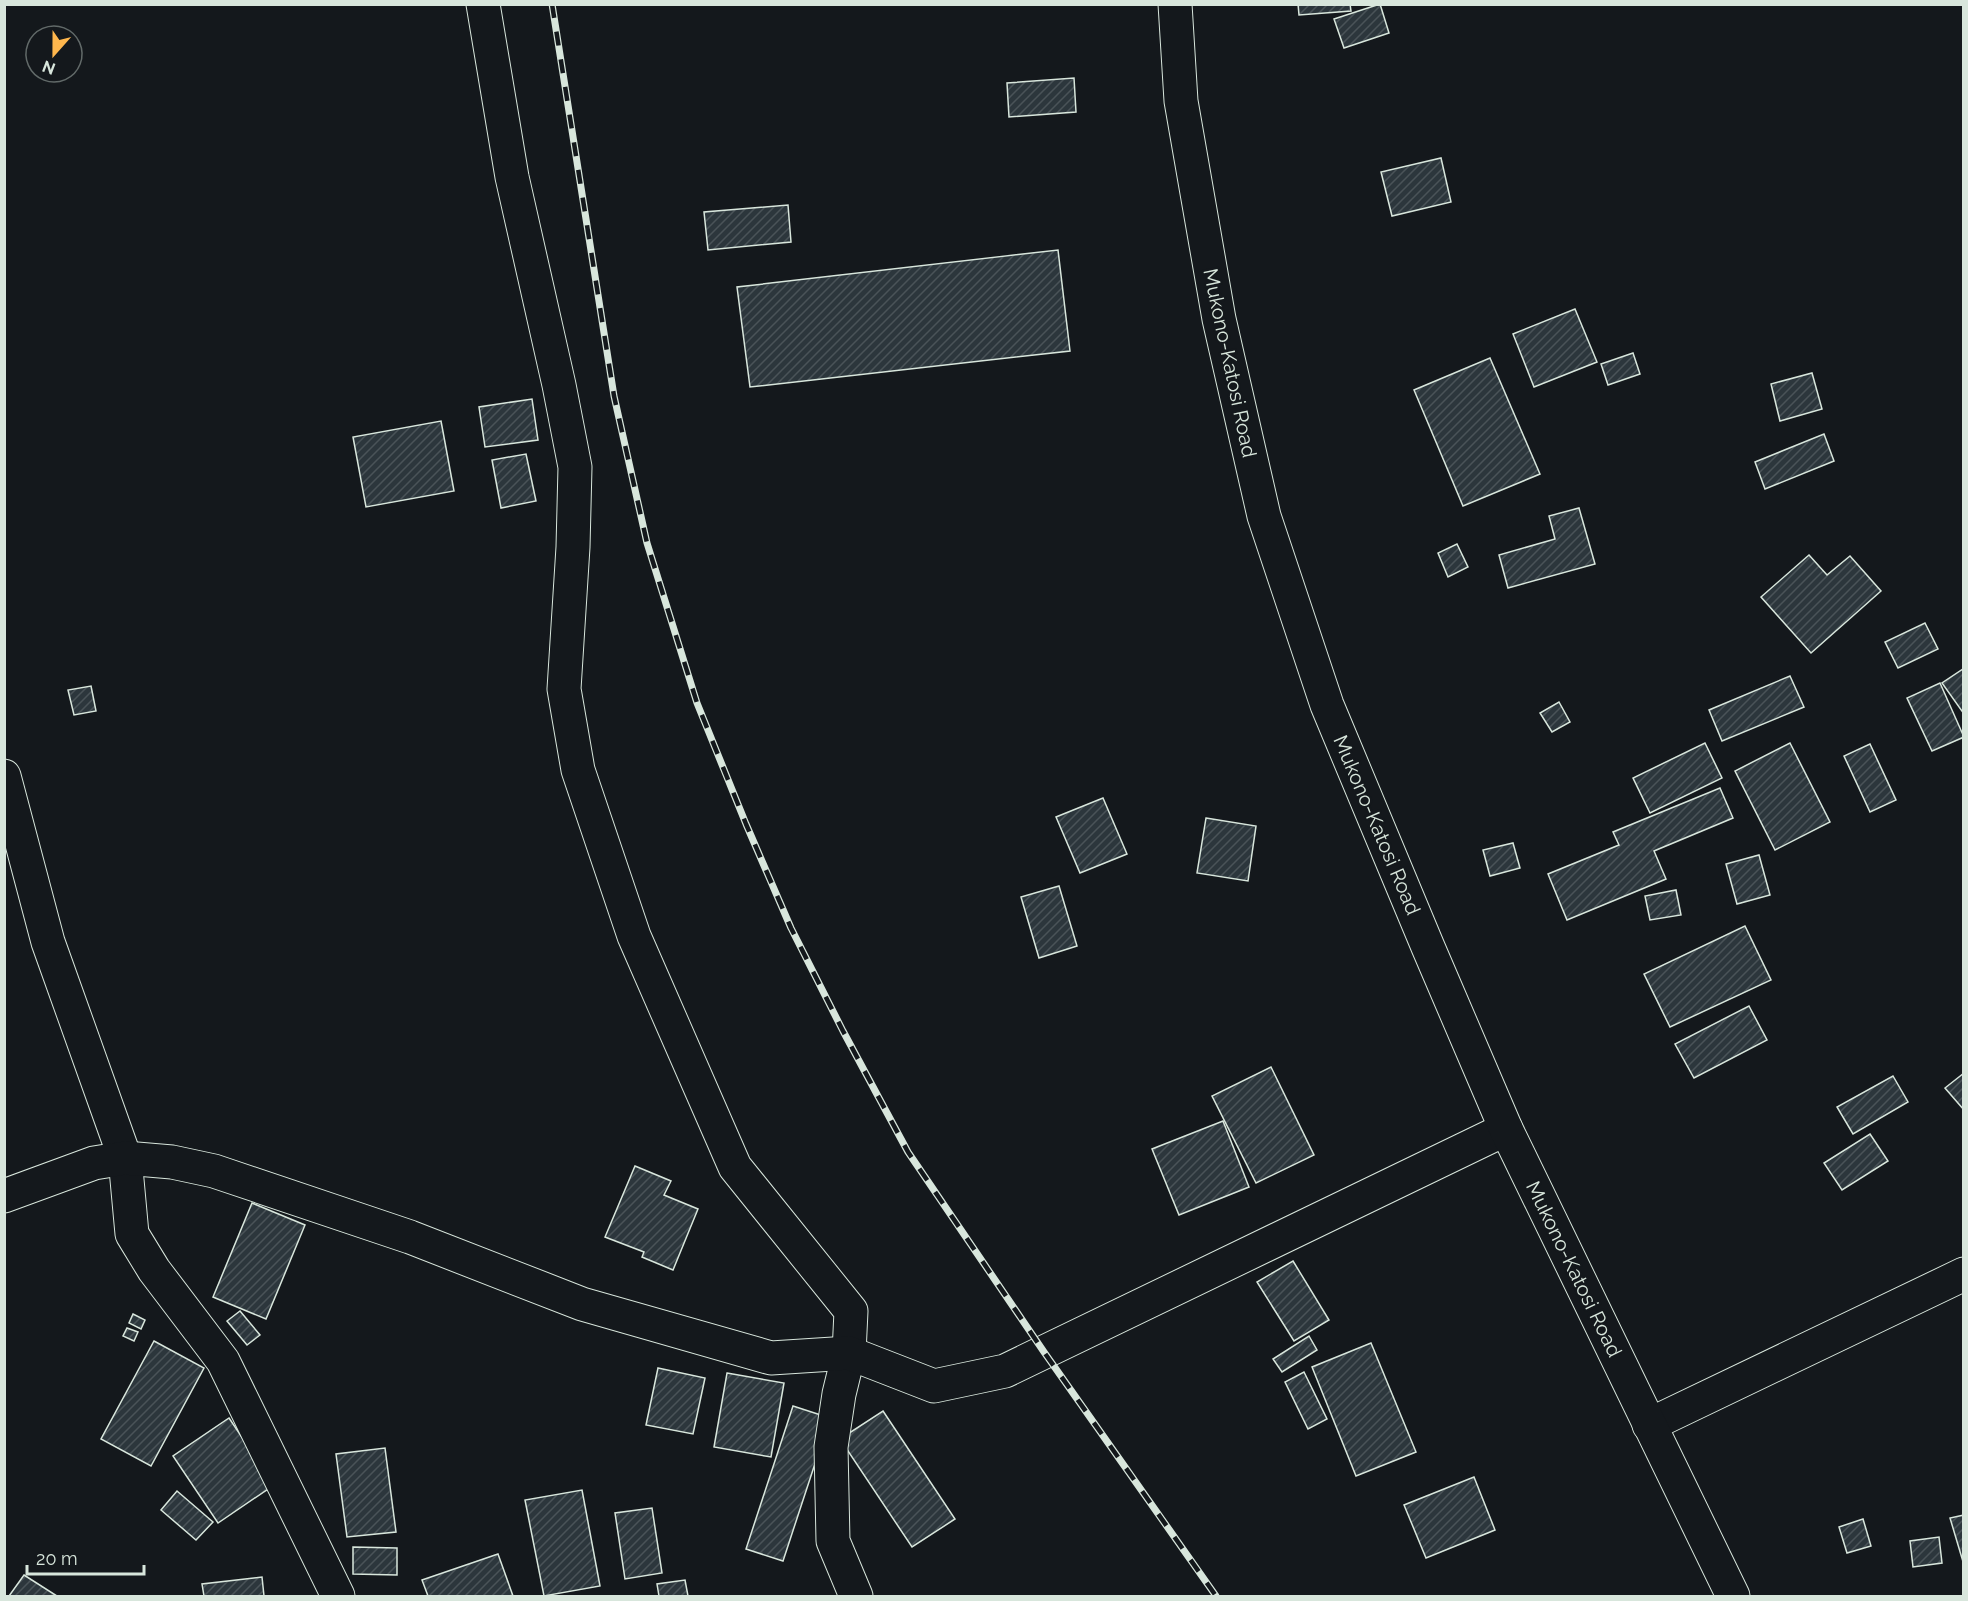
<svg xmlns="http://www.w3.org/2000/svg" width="1968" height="1601" viewBox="0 0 1968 1601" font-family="Raleway,sans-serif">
	<defs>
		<pattern id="building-hatch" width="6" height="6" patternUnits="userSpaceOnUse" patternTransform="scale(1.5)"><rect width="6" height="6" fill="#2c363c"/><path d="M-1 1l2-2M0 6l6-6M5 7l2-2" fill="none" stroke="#4a5358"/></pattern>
	</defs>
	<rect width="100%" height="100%" fill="#14181c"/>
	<g fill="url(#building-hatch)" stroke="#d8e6dc" stroke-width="1.5">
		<polygon points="1298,4 1350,4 1351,11 1299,15"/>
		<polygon points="1380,4 1389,33 1344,48 1334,19"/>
		<polygon points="1074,78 1076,112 1009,117 1007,83"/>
		<polygon points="1441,158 1451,202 1392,216 1381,172"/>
		<polygon points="788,205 791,242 708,250 704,212"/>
		<polygon points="1058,250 1070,351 750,387 737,287"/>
		<polygon points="1575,309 1597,362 1534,387 1513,334"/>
		<polygon points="1633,353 1640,374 1608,385 1601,364"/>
		<polygon points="1490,358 1540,474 1463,506 1414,390"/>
		<polygon points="1812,373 1822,409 1780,421 1771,384"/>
		<polygon points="532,399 538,440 485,447 479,407"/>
		<polygon points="441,421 454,491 366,507 353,437"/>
		<polygon points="1824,434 1834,461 1765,489 1755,462"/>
		<polygon points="526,454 536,501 501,508 492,460"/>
		<polygon points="1579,508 1595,564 1508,588 1499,555 1555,539 1549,516"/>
		<polygon points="1457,544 1468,567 1448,577 1438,553"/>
		<polygon points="1809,555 1827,575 1850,556 1881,591 1811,653 1761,597"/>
		<polygon points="1925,623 1938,649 1898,668 1885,642"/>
		<polygon points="1963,669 1964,670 1964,714 1942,683"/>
		<polygon points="1790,676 1804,707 1722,741 1709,710"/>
		<polygon points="1940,683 1964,737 1932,751 1907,698"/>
		<polygon points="91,686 96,711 74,715 68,690"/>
		<polygon points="1559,702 1570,722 1552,732 1540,713"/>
		<polygon points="1705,743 1722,778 1650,813 1633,778"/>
		<polygon points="1790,743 1830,822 1775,850 1735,771"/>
		<polygon points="1870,744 1896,800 1870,812 1844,756"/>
		<polygon points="1720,788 1733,818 1654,851 1666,879 1567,920 1548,874 1619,845 1613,832"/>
		<polygon points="1103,798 1127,854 1080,873 1056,817"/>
		<polygon points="1206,818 1256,826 1248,881 1197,873"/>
		<polygon points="1513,843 1520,868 1490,876 1483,850"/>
		<polygon points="1759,855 1770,895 1737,904 1726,864"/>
		<polygon points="1059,886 1077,946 1039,958 1021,897"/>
		<polygon points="1676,890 1681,915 1650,920 1645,896"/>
		<polygon points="1745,926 1771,980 1670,1027 1644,974"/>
		<polygon points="1749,1006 1767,1040 1694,1078 1675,1044"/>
		<polygon points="1271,1067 1314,1155 1256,1183 1212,1096"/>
		<polygon points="1964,1073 1964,1110 1945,1088"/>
		<polygon points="1893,1076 1908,1102 1853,1134 1837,1107"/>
		<polygon points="1223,1121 1249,1187 1179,1215 1152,1149"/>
		<polygon points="1870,1134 1888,1161 1842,1190 1824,1163"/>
		<polygon points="635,1166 671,1181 664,1195 698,1209 673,1270 642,1257 644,1252 605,1237"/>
		<polygon points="252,1203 305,1225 266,1319 213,1297"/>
		<polygon points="1293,1261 1329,1320 1294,1341 1257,1282"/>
		<polygon points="240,1311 260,1335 247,1345 227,1321"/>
		<polygon points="133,1314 145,1320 141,1329 129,1323"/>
		<polygon points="127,1328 138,1332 134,1341 123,1336"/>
		<polygon points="1309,1336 1317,1350 1282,1372 1273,1359"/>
		<polygon points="154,1341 204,1368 151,1466 101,1439"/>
		<polygon points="1371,1343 1416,1452 1356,1476 1312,1367"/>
		<polygon points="658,1368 705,1378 693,1434 646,1425"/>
		<polygon points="1304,1372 1327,1419 1308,1429 1285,1382"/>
		<polygon points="727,1373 784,1383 771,1457 714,1447"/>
		<polygon points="793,1406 830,1418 783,1561 746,1549"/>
		<polygon points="883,1411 955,1519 912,1547 840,1439"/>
		<polygon points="229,1418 274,1485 218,1523 173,1456"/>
		<polygon points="385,1448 396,1532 347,1537 336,1454"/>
		<polygon points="1474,1477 1495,1530 1426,1558 1404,1505"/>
		<polygon points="582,1490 600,1586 544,1596 525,1500"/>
		<polygon points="177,1491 213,1522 196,1540 161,1510"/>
		<polygon points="652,1508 662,1573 625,1579 615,1513"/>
		<polygon points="1964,1515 1964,1565 1950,1518"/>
		<polygon points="1863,1519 1871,1546 1847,1553 1839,1527"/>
		<polygon points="1939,1537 1942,1563 1913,1567 1910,1541"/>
		<polygon points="353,1547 397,1548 397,1575 353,1574"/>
		<polygon points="498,1554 513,1596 428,1596 422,1580"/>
		<polygon points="24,1575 57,1596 9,1596"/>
		<polygon points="262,1577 264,1596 204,1596 202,1584"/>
		<polygon points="685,1580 688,1596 659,1596 657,1584"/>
	</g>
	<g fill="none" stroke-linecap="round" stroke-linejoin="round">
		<g stroke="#d8e6dc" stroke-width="35">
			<g id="minor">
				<polyline points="483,4 512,177 559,385 575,467 573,547 564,689 578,770 634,936 735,1167 851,1311 849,1353 839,1394 831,1447 833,1541 856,1596"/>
				<polyline points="4,776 48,942 125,1158 132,1234 154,1270 223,1361 338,1596"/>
				<polyline points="4,1196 94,1163 125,1158 172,1162 214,1171 410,1237 582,1304 771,1358 849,1353 934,1386 1005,1371 1506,1129"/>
				<polyline points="1649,1425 1964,1274"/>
			</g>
		</g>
		<g stroke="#d8e6dc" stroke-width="35">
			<polyline id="major" points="1175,4 1181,101 1219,319 1264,516 1327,705 1428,947 1506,1129 1733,1596"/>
		</g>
		<use href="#minor" stroke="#14181c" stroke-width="33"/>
		<use href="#major" stroke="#14181c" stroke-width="33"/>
		<g stroke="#d8e6dc" stroke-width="7">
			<polyline id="rail" points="552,4 614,396 647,543 697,703 746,824 791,928 843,1031 908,1152 1044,1352 1216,1596"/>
		</g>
		<use href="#rail" stroke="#14181c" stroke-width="4.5" stroke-dasharray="14" stroke-linecap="butt"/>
	</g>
	<g text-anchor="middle" stroke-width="4.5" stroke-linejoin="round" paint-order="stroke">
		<g font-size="20" fill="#d8e6dc" stroke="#14181c">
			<text transform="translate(1230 363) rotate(78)" y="7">Mukono-Katosi Road</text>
			<text transform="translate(1377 825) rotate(67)" y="7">Mukono-Katosi Road</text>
			<text transform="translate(1574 1269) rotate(64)" y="7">Mukono-Katosi Road</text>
		</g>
	</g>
	<rect width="1968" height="1601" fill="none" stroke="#d8e6dc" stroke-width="12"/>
	<g transform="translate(54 54) rotate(201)"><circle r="28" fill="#14181c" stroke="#626a69" stroke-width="1.5"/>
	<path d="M0-4.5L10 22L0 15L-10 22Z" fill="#ffb74d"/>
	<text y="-9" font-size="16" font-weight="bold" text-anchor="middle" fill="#d8e6dc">N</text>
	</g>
	<path d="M27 1565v9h117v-9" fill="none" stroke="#d8e6dc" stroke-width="3"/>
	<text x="36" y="1565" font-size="18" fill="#d8e6dc" stroke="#14181c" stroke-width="4.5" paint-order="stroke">20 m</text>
</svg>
